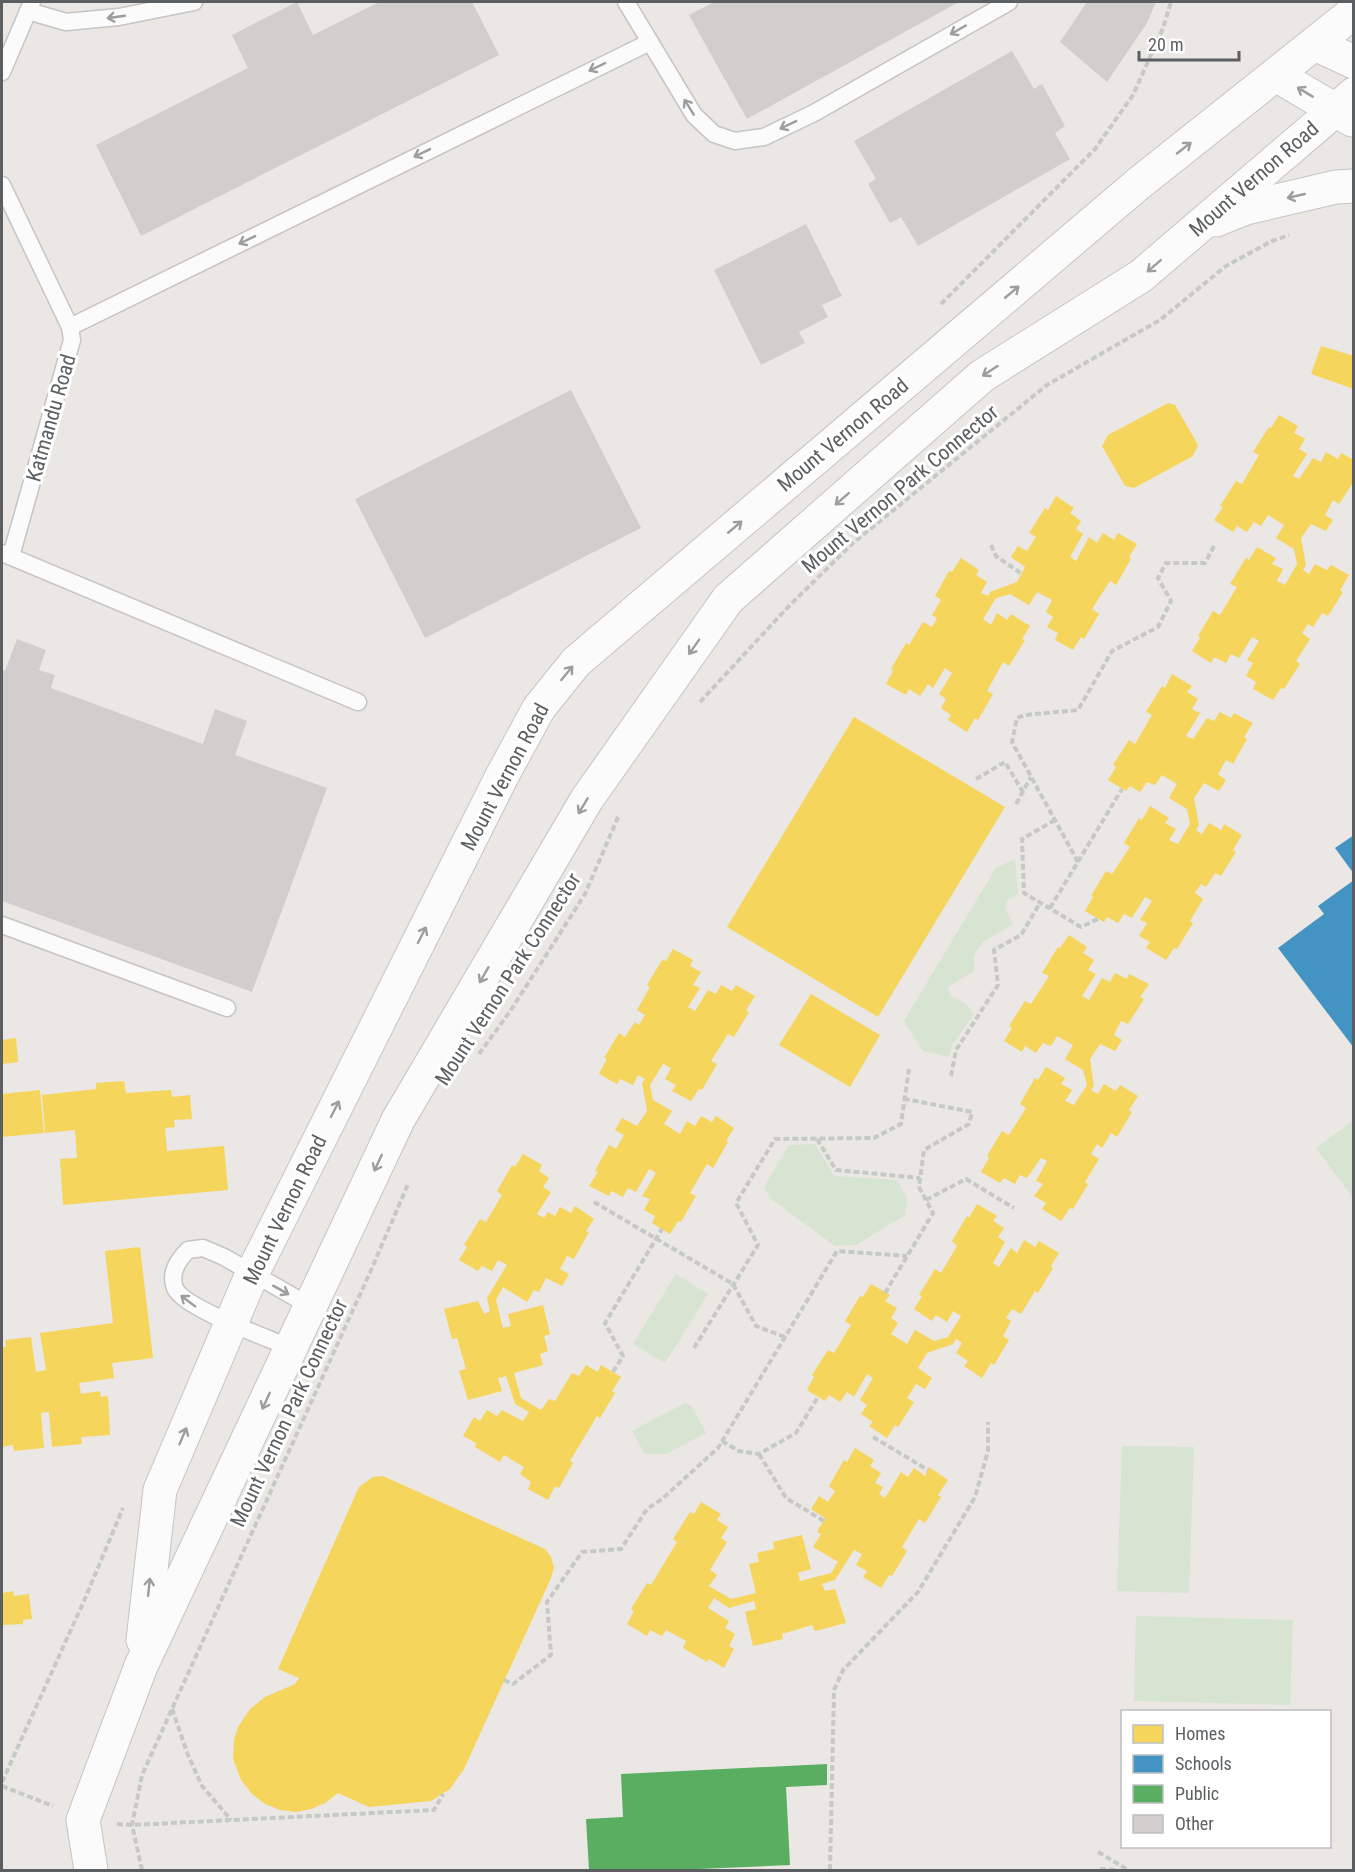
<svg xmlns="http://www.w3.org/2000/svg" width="1355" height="1872" viewBox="0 0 1355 1872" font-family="'Roboto Condensed',sans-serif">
	<rect width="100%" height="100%" fill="#eae7e4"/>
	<g fill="#d6e4d1">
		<polygon points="1015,859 1018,895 1007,900 1005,908 1013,924 983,942 974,955 974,971 948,987 950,995 965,1003 974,1014 951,1047 949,1057 923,1051 904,1021 996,868"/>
		<polygon points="1353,1121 1353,1198 1316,1148"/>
		<polygon points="815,1144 834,1176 897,1180 907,1198 905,1215 856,1245 835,1246 770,1198 764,1187 789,1145"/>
		<polygon points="676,1274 708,1294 665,1363 633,1344"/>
		<polygon points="685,1403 691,1406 706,1433 666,1454 645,1454 632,1431"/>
		<polygon points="1122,1446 1194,1447 1189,1593 1117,1591"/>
		<polygon points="1136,1616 1293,1620 1290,1705 1134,1701"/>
	</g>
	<g fill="#f6d55c">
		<polygon points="1321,346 1354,356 1354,389 1311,374"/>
		<polygon points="1168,403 1175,405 1198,445 1193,456 1134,488 1125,486 1102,446 1108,435"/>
		<polygon points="1279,415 1298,426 1294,433 1305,439 1299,449 1307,454 1293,476 1299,479 1313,458 1321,462 1326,452 1338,459 1341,453 1354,460 1354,474 1351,477 1354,479 1354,481 1339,504 1333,500 1325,515 1333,520 1326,531 1311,524 1301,538 1306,565 1303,570 1309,574 1315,564 1327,570 1331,565 1349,575 1340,590 1343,592 1328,616 1322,613 1313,627 1308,624 1302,633 1310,639 1296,661 1300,664 1284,689 1281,688 1273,700 1253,689 1256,682 1246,676 1253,663 1247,660 1259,641 1252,637 1239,658 1231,654 1226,663 1214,657 1211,663 1192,651 1200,638 1198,636 1213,611 1220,615 1237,587 1230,584 1246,558 1249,560 1257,547 1276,558 1272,564 1283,569 1277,581 1285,585 1297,564 1294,549 1276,538 1284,525 1268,515 1261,526 1254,522 1247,532 1237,526 1233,532 1214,520 1223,507 1220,506 1236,481 1242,484 1259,455 1253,452 1269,427 1271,428"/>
		<polygon points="1056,496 1074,508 1070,513 1081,521 1076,529 1083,534 1070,557 1076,561 1089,537 1097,543 1103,533 1114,540 1118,533 1137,544 1129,557 1131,559 1116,585 1110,581 1092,609 1099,614 1084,639 1081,637 1073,650 1055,640 1058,633 1047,627 1053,617 1046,612 1052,600 1037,592 1029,605 1010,594 996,598 983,619 991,625 997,613 1007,620 1011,614 1030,626 1022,639 1025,640 1009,666 1003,662 987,691 993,694 978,720 975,718 967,732 948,720 951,715 941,708 946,699 939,694 952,673 945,668 933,688 928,684 920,696 909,689 906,695 886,684 893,671 891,669 906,643 909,645 923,622 932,627 937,618 932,615 941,600 935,596 949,571 952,572 961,558 979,570 976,575 987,582 981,593 988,596 990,592 1017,582 1025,567 1011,557 1018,546 1027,551 1036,537 1029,533 1045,508 1048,510"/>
		<polygon points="1172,674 1192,686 1187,692 1198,699 1192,709 1200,713 1186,736 1193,739 1207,718 1214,721 1220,712 1231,718 1234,713 1253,723 1244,737 1247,739 1233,764 1226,760 1218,774 1226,780 1219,791 1204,783 1194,798 1199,825 1196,830 1202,834 1209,823 1221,830 1224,824 1242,835 1233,850 1236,852 1221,876 1215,873 1206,887 1201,884 1195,893 1203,899 1190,921 1193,923 1177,949 1174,948 1166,960 1146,948 1150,942 1139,936 1147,923 1140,920 1152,901 1145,897 1132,918 1124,914 1118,923 1107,917 1104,922 1085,911 1093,897 1091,896 1106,871 1112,874 1130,847 1124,843 1139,818 1142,820 1150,806 1169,818 1165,823 1176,829 1169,840 1178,844 1190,824 1187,809 1169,798 1177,784 1162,775 1155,785 1147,782 1140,792 1130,786 1126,791 1108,780 1116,767 1113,765 1129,740 1135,744 1152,715 1146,712 1162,686 1165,688"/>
		<polygon points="854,717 1005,807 878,1017 727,927"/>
		<polygon points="1069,935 1087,947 1083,953 1094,960 1088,970 1096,974 1082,996 1089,1000 1102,978 1110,982 1115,973 1127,979 1129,974 1149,984 1140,997 1144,999 1128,1024 1121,1021 1114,1035 1122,1040 1115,1051 1100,1044 1090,1059 1094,1086 1091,1090 1098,1094 1104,1084 1116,1091 1120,1085 1138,1096 1129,1110 1132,1112 1117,1137 1111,1133 1102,1148 1097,1144 1091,1154 1099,1159 1085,1182 1088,1184 1073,1209 1070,1208 1061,1221 1042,1209 1046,1203 1034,1196 1043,1184 1036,1181 1047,1161 1041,1158 1027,1178 1020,1175 1015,1184 1004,1178 1000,1183 981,1172 989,1158 987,1156 1002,1131 1009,1135 1026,1108 1020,1104 1035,1078 1038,1080 1046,1067 1065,1078 1061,1084 1072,1090 1065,1101 1074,1105 1087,1085 1083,1070 1065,1059 1073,1045 1057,1036 1051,1046 1043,1043 1036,1053 1025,1046 1022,1052 1004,1041 1012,1028 1009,1026 1025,1001 1031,1004 1049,976 1042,973 1058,947 1060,948"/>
		<polygon points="673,949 693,960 690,966 701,972 693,985 700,988 688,1007 695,1011 708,990 716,994 721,985 732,991 736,985 755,996 746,1010 749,1012 734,1037 728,1034 711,1061 717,1064 702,1090 699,1089 691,1101 672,1091 676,1085 665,1079 671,1068 663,1064 650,1085 653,1100 672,1111 664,1124 680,1134 687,1121 695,1126 701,1116 712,1122 716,1116 734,1128 726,1141 728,1142 713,1168 707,1164 690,1193 696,1196 681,1222 678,1221 670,1234 652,1223 655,1216 644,1210 650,1199 642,1196 656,1173 649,1169 636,1192 628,1188 623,1197 611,1191 609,1196 589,1186 598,1172 595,1171 609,1145 616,1149 624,1135 615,1130 622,1118 637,1126 647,1111 642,1083 645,1079 638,1075 633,1085 620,1079 617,1084 599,1074 607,1059 604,1058 619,1033 625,1037 635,1022 639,1025 645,1015 637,1010 650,987 647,985 662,960 666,961"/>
		<polygon points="811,994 880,1035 850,1087 779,1045"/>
		<polygon points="16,1038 18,1062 2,1064 2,1040"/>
		<polygon points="124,1081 126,1093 171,1090 172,1097 190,1095 192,1119 174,1120 175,1127 165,1128 167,1151 224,1146 228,1190 63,1205 60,1159 77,1158 75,1130 45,1133 42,1095 96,1089 96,1083"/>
		<polygon points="40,1090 44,1133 2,1137 2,1094"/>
		<polygon points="523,1154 542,1165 539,1171 549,1178 543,1187 551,1192 537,1214 544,1218 548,1212 555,1216 560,1207 571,1213 575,1206 594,1219 586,1231 589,1232 574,1259 567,1256 560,1269 569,1274 562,1286 546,1278 539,1292 534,1290 527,1302 503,1287 496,1300 503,1328 511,1326 508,1314 543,1305 550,1334 544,1336 548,1351 540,1354 543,1365 514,1373 521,1398 541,1410 549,1399 555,1401 572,1373 579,1376 586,1365 598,1372 601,1365 621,1377 612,1391 615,1393 600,1418 597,1416 570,1461 573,1463 559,1488 555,1486 548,1500 528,1489 531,1482 520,1474 524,1467 504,1455 500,1462 475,1447 476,1443 463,1436 474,1417 480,1421 487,1410 497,1416 502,1410 523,1421 529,1412 515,1404 506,1376 498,1378 502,1391 468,1400 459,1371 466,1369 457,1338 452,1339 444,1309 478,1301 484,1314 490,1311 487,1298 507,1265 498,1260 492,1271 482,1266 478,1271 459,1260 467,1247 464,1245 480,1219 486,1222 502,1195 497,1191 512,1165 515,1167"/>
		<polygon points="977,1204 997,1216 993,1221 1004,1228 998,1237 1005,1242 993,1263 999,1267 1011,1248 1017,1253 1024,1240 1035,1247 1039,1241 1059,1253 1051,1266 1053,1268 1038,1293 1035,1291 1021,1314 1012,1309 1006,1318 1011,1321 1003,1336 1009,1340 994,1365 991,1363 982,1378 964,1366 968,1361 956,1353 962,1343 956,1339 953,1344 927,1353 918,1368 932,1378 925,1389 916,1384 907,1398 914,1402 898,1427 895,1425 887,1438 869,1426 873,1422 861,1414 867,1405 860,1400 873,1378 867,1374 854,1397 847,1392 840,1402 829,1395 825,1401 807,1390 814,1377 812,1375 828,1350 834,1353 851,1325 845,1321 860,1296 863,1297 871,1284 890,1295 885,1301 897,1308 891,1318 898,1323 891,1334 907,1344 915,1330 934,1341 948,1337 961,1316 953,1311 947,1322 936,1315 932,1321 914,1309 922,1296 919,1295 935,1269 941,1273 957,1246 952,1241 967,1216 969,1218"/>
		<polygon points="140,1247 153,1358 112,1363 114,1378 79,1383 81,1394 100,1391 101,1397 108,1396 110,1435 81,1437 82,1444 52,1447 49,1412 41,1413 44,1448 14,1451 13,1445 2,1447 2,1347 6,1347 5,1340 31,1337 36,1372 46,1370 40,1333 113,1323 105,1251"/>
		<polygon points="855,1448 874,1460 870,1466 881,1473 875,1483 883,1487 879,1494 885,1498 901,1472 908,1477 914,1468 925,1476 929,1467 948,1480 938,1495 941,1497 925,1523 919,1519 902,1547 907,1551 892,1576 889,1575 881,1588 863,1577 867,1571 856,1565 862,1554 854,1550 835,1580 822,1584 825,1591 835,1589 846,1623 815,1631 812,1625 782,1634 783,1639 753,1646 745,1612 756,1609 754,1601 729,1608 714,1598 708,1608 729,1621 725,1628 735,1634 729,1646 734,1649 724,1668 709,1659 707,1662 683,1648 686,1641 666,1630 662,1636 650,1630 647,1636 627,1624 634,1611 631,1609 647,1583 651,1585 677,1542 673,1539 690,1512 694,1514 701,1502 721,1514 717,1520 728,1527 721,1538 727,1542 710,1570 717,1575 709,1586 731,1599 756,1593 749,1564 759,1562 757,1553 774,1549 773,1542 802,1535 811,1569 798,1573 800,1581 831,1573 838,1562 813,1547 821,1534 817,1532 825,1518 811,1509 819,1496 828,1502 835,1491 829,1486 844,1460 847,1462"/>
		<polygon points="383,1476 545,1549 551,1557 554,1568 551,1578 464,1769 450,1789 431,1801 369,1807 338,1793 325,1803 311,1809 296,1812 280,1810 265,1804 252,1794 241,1780 233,1759 234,1740 238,1727 250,1709 265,1697 295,1684 299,1678 278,1669 359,1487 373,1477"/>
		<polygon points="13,1591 14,1596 29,1594 32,1619 23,1620 23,1624 2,1625 2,1593"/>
	</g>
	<g fill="#4393c3">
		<polygon points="1354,835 1354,874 1335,848"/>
		<polygon points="1354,880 1354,1048 1278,948 1324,914 1318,906"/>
	</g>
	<polygon fill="#5aae61" points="827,1764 827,1785 786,1787 790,1865 675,1870 589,1870 586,1819 623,1817 621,1774"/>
	<g fill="#d1cecd">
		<polygon points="297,2 313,35 379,2 472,2 499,55 141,236 96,145 248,68 232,35"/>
		<polygon points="714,2 959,2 747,119 689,15"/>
		<polygon points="1087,2 1156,2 1147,23 1107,82 1060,42"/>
		<polygon points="1012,51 1034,89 1042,84 1065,126 1055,133 1070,159 918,246 901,217 890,223 868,184 876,179 854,141"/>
		<polygon points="806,224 842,296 822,305 828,317 799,332 805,343 761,365 714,270"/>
		<polygon points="571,390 641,528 425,638 355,499"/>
		<polygon points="17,639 46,650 39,670 55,675 51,688 203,744 215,709 247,721 235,755 327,788 252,992 2,901 2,670 5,671"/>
	</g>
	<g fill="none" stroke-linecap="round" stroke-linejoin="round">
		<g stroke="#c4c5c4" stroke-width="19">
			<g id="service">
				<polyline points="626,2 694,115 714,134 735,141 764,137 814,113 1009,2"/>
				<polyline points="28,11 66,22 119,17 194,2"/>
				<polyline points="2,72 32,2"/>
				<polyline points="2,185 70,327 72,340 11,556"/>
				<polyline points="70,327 650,42"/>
				<polyline points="2,553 358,702"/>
				<polyline points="2,925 227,1008"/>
				<path d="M291,1348C268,1338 183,1308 175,1288C169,1273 178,1260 188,1250L203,1248L224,1257L310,1306"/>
			</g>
		</g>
		<g stroke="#c4c5c4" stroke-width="35">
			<g id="minor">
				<polyline points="1315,44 1354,62"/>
				<polyline points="1276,75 1352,120"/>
				<polyline points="1216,220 1246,208 1336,187 1354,186"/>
				<polyline points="143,1640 160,1490 252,1274 502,776 539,708 576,662 1138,184 1354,12"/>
				<polyline points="91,1870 83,1820 141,1666 398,1120 587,799 728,599 982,376 1141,276 1354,94"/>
			</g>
		</g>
		<g stroke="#c5cac7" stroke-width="4" stroke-dasharray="6 3" stroke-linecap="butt">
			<polyline points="941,304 1095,149 1133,95 1163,28 1171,2"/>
			<polyline points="991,545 996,556 1022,574"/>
			<polyline points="700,702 788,607 853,543 1047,385 1160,320 1226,266 1272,241 1289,235"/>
			<polyline points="976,779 1005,762 1023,792"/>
			<polyline points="1016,804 1031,777"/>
			<polyline points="1055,820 1022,839 1024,893 1081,927 1098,919"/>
			<polyline points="1078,862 1012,742 1017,718 1025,715 1078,710 1112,651 1158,627 1171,601 1158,578 1166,563 1205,563 1214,546"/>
			<polyline points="1050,908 1122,789"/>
			<polyline points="479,1054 511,1010 585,894 619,815"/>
			<polyline points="951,1076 956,1050 998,985 994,950 1021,935 1040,903"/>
			<polyline points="817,1139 836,1170 920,1178"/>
			<polyline points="926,1200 966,1179 1014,1208"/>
			<polyline points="594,1202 733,1284 756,1326 785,1337"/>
			<polyline points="885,1293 933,1213 919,1187 924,1150 969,1124 972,1112 905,1099"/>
			<polyline points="694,1348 758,1245 736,1203 775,1139 874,1138 901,1124 909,1069"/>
			<polyline points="613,1372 623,1356 605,1323 662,1229"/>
			<polyline points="873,1437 928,1470"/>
			<polyline points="722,1441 739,1451 759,1454 796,1433 818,1397"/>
			<polyline points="759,1454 786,1498 824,1521"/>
			<polyline points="504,1680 513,1684 551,1655 547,1602 582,1552 621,1549 647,1509 662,1499 718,1448 837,1251 907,1256"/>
			<polyline points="172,1709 188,1755 202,1786 231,1820"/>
			<polyline points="2,1782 84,1601 123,1508"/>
			<polyline points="2,1786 53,1806"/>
			<polyline points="117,1824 132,1825 434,1810 443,1794"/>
			<polyline points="1098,1852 1128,1870"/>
			<polyline points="1100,1869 1117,1870"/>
			<polyline points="142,1870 132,1825 142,1775 372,1268 408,1184"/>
			<polyline points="830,1870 834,1690 843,1670 918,1592 975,1497 988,1451 988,1422"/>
		</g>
		<use href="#service" stroke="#fcfbfb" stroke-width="16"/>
		<use href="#minor" stroke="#fcfbfb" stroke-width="33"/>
	</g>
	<defs><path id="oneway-shaft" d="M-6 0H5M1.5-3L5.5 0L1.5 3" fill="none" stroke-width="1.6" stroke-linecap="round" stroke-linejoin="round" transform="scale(1.5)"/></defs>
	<g stroke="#9b9d9f">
		<use href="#oneway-shaft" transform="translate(116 17) rotate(172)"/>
		<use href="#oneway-shaft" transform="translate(958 30) rotate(150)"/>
		<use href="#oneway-shaft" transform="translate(597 67) rotate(154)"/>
		<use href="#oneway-shaft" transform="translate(1305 92) rotate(-149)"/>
		<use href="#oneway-shaft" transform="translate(689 107) rotate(-122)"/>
		<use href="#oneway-shaft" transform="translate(788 125) rotate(154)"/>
		<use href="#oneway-shaft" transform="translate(1184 148) rotate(-38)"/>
		<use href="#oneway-shaft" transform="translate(422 153) rotate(154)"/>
		<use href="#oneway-shaft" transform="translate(1296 196) rotate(167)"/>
		<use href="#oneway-shaft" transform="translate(247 240) rotate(154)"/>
		<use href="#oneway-shaft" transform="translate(1154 266) rotate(139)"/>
		<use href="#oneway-shaft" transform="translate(1012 292) rotate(-40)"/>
		<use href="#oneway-shaft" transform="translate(990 371) rotate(147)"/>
		<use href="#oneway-shaft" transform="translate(842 499) rotate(139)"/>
		<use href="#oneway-shaft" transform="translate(735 527) rotate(-40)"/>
		<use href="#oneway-shaft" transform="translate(694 647) rotate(125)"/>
		<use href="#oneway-shaft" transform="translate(567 673) rotate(-51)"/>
		<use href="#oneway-shaft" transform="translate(583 806) rotate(121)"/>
		<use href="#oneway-shaft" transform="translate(422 935) rotate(-63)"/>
		<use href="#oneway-shaft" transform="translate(484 975) rotate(120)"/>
		<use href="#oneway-shaft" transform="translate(335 1109) rotate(-63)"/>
		<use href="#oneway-shaft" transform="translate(378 1163) rotate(115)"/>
		<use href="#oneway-shaft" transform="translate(281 1290) rotate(29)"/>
		<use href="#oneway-shaft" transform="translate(188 1301) rotate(-143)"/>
		<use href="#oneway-shaft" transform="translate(266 1401) rotate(115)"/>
		<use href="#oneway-shaft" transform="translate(183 1436) rotate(-67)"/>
		<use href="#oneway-shaft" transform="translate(149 1587) rotate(-84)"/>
	</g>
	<g text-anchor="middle" stroke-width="6" stroke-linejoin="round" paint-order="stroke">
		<g font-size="21" fill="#5b5f62" stroke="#fff">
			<text transform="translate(1254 179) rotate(-41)" y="7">Mount Vernon Road</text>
			<text transform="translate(51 418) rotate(-74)" y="7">Katmandu Road</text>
			<text transform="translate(843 435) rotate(-40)" y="7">Mount Vernon Road</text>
			<text transform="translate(900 489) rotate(-40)" y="7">Mount Vernon Park Connector</text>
			<text transform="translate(505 777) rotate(-62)" y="7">Mount Vernon Road</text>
			<text transform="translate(508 979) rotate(-57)" y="7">Mount Vernon Park Connector</text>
			<text transform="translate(285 1210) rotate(-64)" y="7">Mount Vernon Road</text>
			<text transform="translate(289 1413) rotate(-65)" y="7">Mount Vernon Park Connector</text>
		</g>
	</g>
	<rect width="1355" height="1872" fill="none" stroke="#5b5f62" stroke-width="6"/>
	<rect x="1121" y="1710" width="210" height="138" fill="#ffffff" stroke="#bdbfc0" stroke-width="1.5"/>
	<rect x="1133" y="1725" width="30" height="18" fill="#f6d55c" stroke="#bdbfc0" stroke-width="1.5"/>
	<text x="1175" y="1740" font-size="18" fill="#5b5f62">Homes</text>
	<rect x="1133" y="1755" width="30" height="18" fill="#4393c3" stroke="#bdbfc0" stroke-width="1.5"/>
	<text x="1175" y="1770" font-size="18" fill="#5b5f62">Schools</text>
	<rect x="1133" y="1785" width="30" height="18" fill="#5aae61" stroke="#bdbfc0" stroke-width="1.5"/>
	<text x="1175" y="1800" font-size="18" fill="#5b5f62">Public</text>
	<rect x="1133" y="1815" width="30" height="18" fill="#d1cecd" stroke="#bdbfc0" stroke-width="1.5"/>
	<text x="1175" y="1830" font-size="18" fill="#5b5f62">Other</text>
	<path d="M1139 51v9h100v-9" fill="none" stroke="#5b5f62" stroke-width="3"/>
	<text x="1148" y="51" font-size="18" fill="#5b5f62" stroke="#ffffff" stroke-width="4.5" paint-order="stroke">20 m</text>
</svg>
